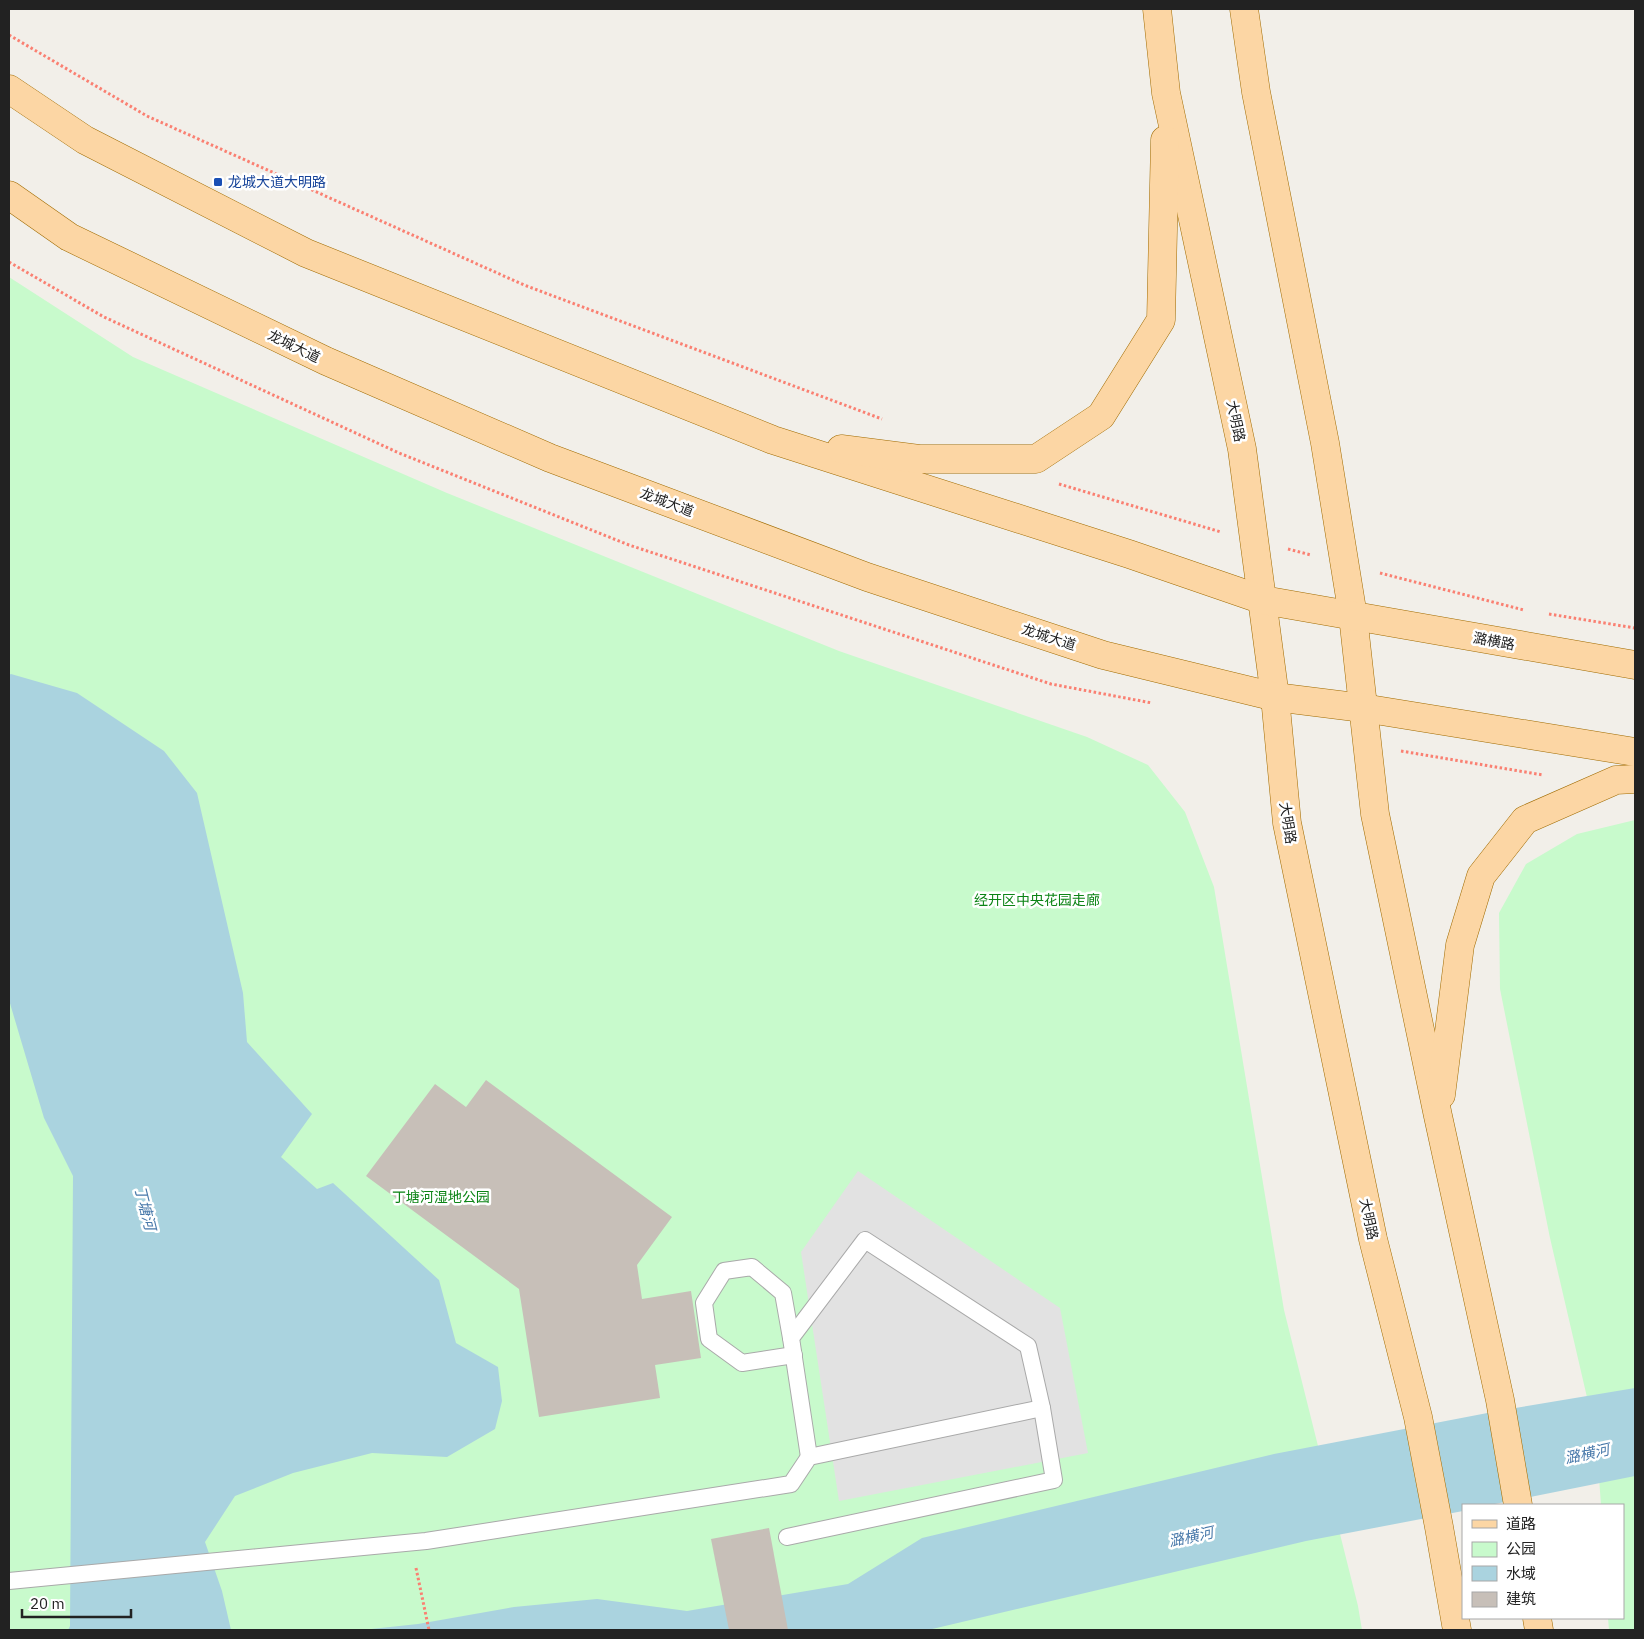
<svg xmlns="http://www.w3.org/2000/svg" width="1644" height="1639" viewBox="0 0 1644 1639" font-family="'IBM Plex Sans','Noto Sans SC',sans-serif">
	<rect width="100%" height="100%" fill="#f2efe9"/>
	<g fill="#c8facc">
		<polygon points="9,277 133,357 447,493 839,651 1087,737 1148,765 1185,812 1214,887 1284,1310 1358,1606 1362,1630 9,1630"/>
		<polygon points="1635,820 1635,1630 1609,1630 1608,1618 1623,1618 1623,1505 1601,1505 1596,1436 1550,1238 1500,989 1499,913 1526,864 1577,834"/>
	</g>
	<polygon fill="#e2e2e2" points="858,1171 1060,1308 1088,1453 839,1501 801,1252"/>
	<g fill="#aad3df">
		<polygon points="11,674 77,693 164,751 197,793 243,993 247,1042 312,1114 281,1157 317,1189 333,1183 439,1280 456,1343 498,1367 502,1401 495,1429 447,1457 372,1453 293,1473 235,1496 205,1542 222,1591 231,1630 68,1630 70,1626 73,1176 44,1118 9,1000 9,675"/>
		<polygon points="1635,1388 1635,1476 1490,1505 1463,1505 1463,1511 1306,1541 928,1630 362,1630 418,1624 514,1607 597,1599 687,1611 848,1584 922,1538 1274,1454 1503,1410"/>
	</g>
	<g fill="#c7bfb8">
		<polygon points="486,1080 672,1217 637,1265 642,1299 691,1291 701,1358 655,1365 660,1398 539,1417 519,1289 366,1176 435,1084 466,1107"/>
		<polygon points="769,1528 788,1630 729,1630 711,1539"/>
	</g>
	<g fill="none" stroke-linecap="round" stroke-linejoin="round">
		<g stroke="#a9a9a9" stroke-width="18">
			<g id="lane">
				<polyline points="791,1338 783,1293 752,1267 724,1271 704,1303 709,1339 742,1363 794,1355"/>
				<polyline points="787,1537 1054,1480 1042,1408 1028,1346 865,1240 791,1338 809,1457"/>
				<polyline points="9,1581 426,1541 791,1484 809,1457 1042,1408"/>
			</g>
		</g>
		<g stroke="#a06b00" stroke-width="29">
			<g id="primary">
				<polyline points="1157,9 1166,93 1242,449 1275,697 1287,823 1373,1239 1418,1417 1439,1527 1457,1630"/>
				<polyline points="1244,9 1256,92 1325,443 1353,616 1375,814 1438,1116 1500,1400 1518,1505"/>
				<polyline points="9,89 85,140 306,253 773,440 1129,554 1263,600 1635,665"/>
				<polyline points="9,195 69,237 326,361 550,458 867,577 1103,655 1275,697 1363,708 1635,752"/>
				<polyline points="841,449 919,459 1036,459 1101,416 1161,320 1165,140"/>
				<polyline points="1441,1095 1460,945 1481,876 1525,820 1616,780 1635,779"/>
				<polyline points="1537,1618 1539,1630"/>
			</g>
		</g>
		<g stroke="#fa8072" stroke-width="3" stroke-dasharray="2.5 2.5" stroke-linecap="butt">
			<polyline points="9,35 147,116 524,285 882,419"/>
			<polyline points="9,262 104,317 399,453 629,545 1051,684 1152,703"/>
			<polyline points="1059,484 1221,532"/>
			<polyline points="1288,549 1311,555"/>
			<polyline points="1380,573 1524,610"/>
			<polyline points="1549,614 1635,628"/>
			<polyline points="1401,751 1543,775"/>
			<polyline points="416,1568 429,1630"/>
		</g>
		<use href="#lane" stroke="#fff" stroke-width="16"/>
		<use href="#primary" stroke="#fcd6a4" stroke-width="28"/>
	</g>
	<rect fill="#1a4fb4" stroke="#fff" stroke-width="2" x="213" y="177" width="10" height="10" rx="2.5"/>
	<g text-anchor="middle" stroke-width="5" stroke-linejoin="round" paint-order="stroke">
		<g font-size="14" fill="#164399" stroke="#fff" text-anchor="start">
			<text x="228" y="187">龙城大道大明路</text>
		</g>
		<g font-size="14" fill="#222" stroke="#fff">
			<text transform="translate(294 346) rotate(26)" y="5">龙城大道</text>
			<text transform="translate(1236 421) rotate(78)" y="5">大明路</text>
			<text transform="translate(667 502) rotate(21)" y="5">龙城大道</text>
			<text transform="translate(1049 637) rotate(18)" y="5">龙城大道</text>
			<text transform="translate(1494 641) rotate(10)" y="5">潞横路</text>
			<text transform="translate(1288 823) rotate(81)" y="5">大明路</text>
			<text transform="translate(1369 1219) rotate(78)" y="5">大明路</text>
		</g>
		<g font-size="14" fill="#0c8416" stroke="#fff">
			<text x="1037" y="905">经开区中央花园走廊</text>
			<text x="441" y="1202">丁塘河湿地公园</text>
		</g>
		<g font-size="15" font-style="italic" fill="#4a7aab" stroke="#fff">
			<text transform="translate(145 1208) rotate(76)" y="5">丁塘河</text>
			<text transform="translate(1587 1454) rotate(-12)" y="5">潞横河</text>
			<text transform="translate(1191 1537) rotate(-12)" y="5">潞横河</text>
		</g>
	</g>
	<rect width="1644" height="1639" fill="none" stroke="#222222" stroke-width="20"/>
	<rect x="1462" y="1504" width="162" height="115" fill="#ffffff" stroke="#a7a7a7"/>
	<rect x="1472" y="1520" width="25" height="8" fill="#fcd6a4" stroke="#a7a7a7"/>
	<text x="1506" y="1529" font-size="15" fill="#222222">道路</text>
	<rect x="1472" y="1542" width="25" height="15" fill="#c8facc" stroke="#a7a7a7"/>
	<text x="1506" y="1554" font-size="15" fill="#222222">公园</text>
	<rect x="1472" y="1566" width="25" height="15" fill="#aad3df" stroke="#a7a7a7"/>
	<text x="1506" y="1579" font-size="15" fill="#222222">水域</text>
	<rect x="1472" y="1592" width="25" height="15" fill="#c7bfb8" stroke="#a7a7a7"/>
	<text x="1506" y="1604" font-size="15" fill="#222222">建筑</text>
	<path d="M22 1609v8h109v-8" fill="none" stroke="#222222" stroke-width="2.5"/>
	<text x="30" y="1609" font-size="15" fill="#222222" stroke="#ffffff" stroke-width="4" paint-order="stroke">20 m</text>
</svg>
